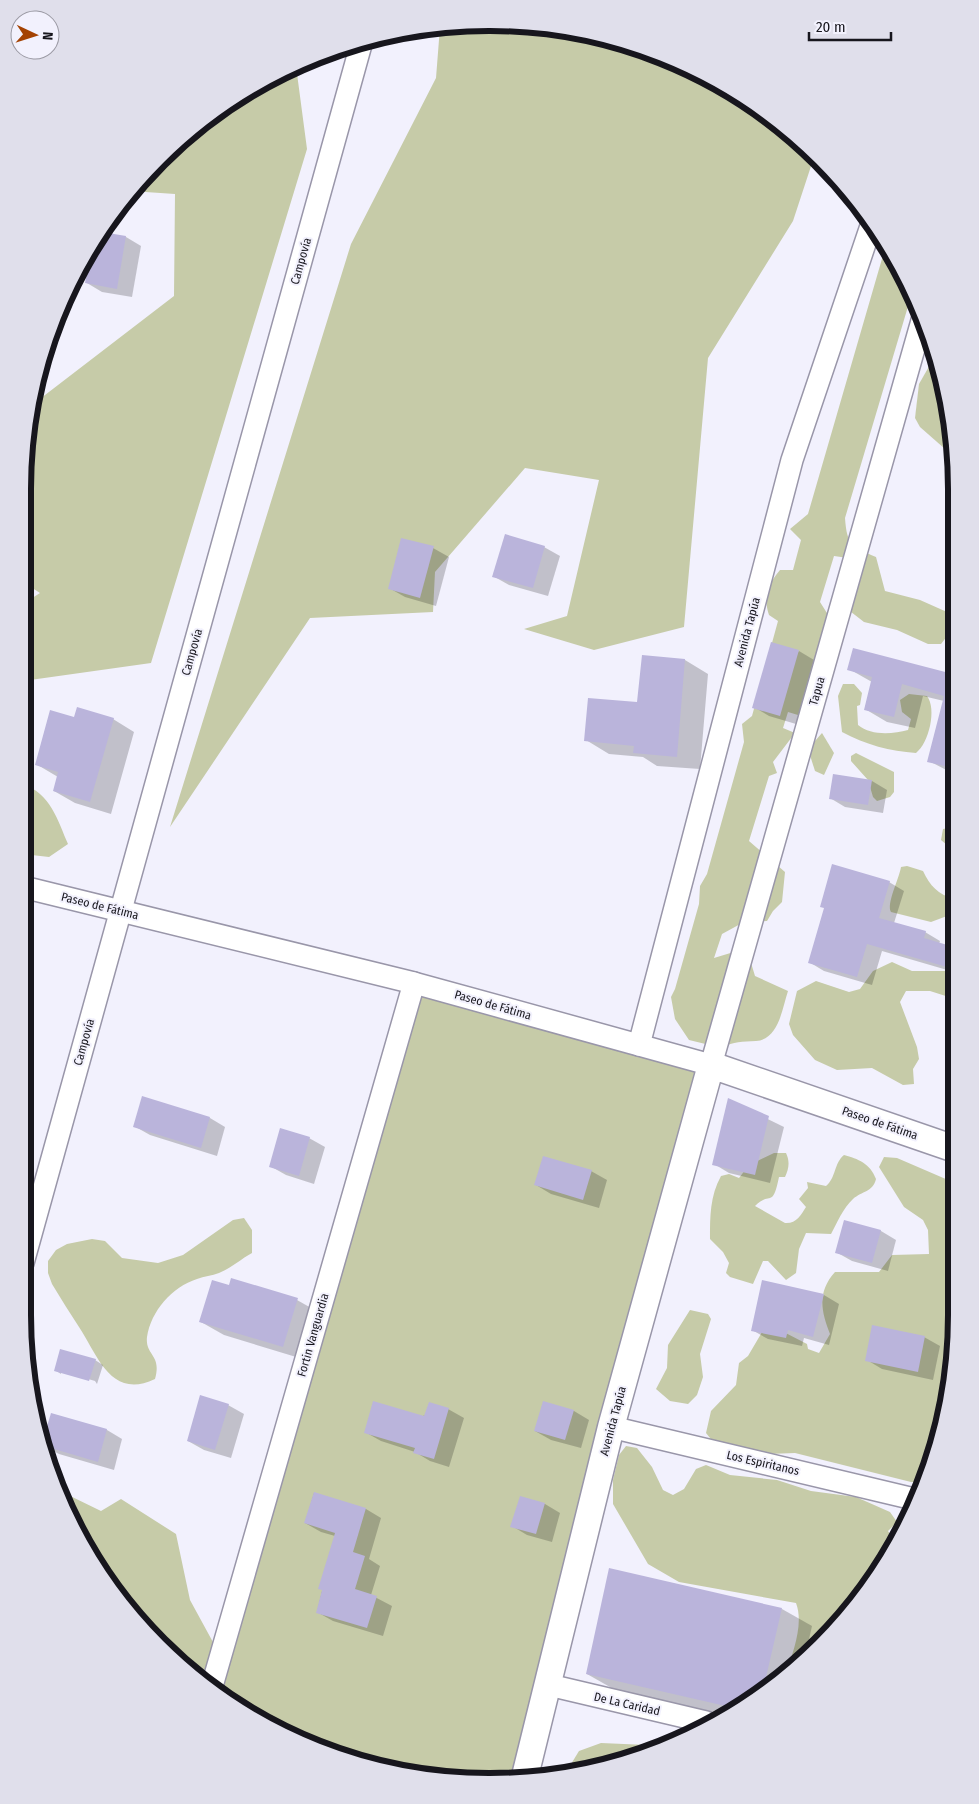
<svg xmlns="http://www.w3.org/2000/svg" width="979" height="1804" viewBox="0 0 979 1804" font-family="'Fira Sans Condensed',sans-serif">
	<rect width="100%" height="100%" fill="#f2f1fd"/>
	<g fill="#c6cba8">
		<polygon points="459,24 550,26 639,47 723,85 798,139 814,157 793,221 708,358 684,627 594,650 524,629 567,616 599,480 525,468 435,572 433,612 310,618 170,827 351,244 436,78 440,27"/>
		<polygon points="296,66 307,149 151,663 23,681 23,604 40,593 23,582 23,459 32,405 174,296 175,194 131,191 138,182 205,119 283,71"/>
		<path d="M886,245L912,293L845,518C847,546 852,547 876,557L885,591L920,600L947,612L948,635L941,644H928L897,630L864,622L837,601L848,558L834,556L820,602L832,621L805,714L798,715L788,712L783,728L795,733L773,762L777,773L769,776L749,841L785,872L782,902L773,911L767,921L744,922L722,934L714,958L737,951L748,953L755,976L788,991C782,1009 779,1039 756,1041C742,1042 734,1041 722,1048L689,1040L675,1019L671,997L675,989L699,904L700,886L707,874L744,742L742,724L752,716L778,621L769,615C763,597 768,584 780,570H793L801,540L790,529L808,514Z"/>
		<polygon points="935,362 953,429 953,456 920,427 915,418 919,384 931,363"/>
		<path d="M843,684H854L862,693L860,705L857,706L858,725C871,736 893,734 908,730L911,719L902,712L900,700L909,694L927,696C937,709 929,743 916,753C890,751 866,745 842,732L838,696Z"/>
		<polygon points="822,733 834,753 824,775 815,771 808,749"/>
		<polygon points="856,753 894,772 894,792 890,797 877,801 873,797 868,780 851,761 851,756"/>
		<path d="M23,785C50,792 58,821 68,844L49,857L23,854Z"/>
		<polygon points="954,827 954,851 941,840 943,829"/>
		<path d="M907,866L923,871C930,886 938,894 954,899V916H947L931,922L891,912C886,904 899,879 901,867Z"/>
		<polygon points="892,962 912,971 954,971 954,995 952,998 930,991 906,991 900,1002 917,1047 919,1059 913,1069 914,1084 903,1085 872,1068 837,1070 815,1060 793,1035 789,1024 797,991 816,981 849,992 860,989 873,971"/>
		<polygon points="414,983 711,1065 520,1780 369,1766 230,1703 119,1599 62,1492 101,1511 121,1499 176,1534 190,1600 220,1655"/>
		<path d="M774,1153H786C790,1161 789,1169 785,1177H779C772,1210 771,1190 755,1206L785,1223C796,1224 801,1215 806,1207L799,1199L808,1188L807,1182L826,1186C836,1178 834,1163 844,1155C858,1159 870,1163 876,1179C873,1192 862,1191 853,1199C843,1208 837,1223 831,1234L806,1233L799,1249L796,1273L786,1280L768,1261H763L753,1284L730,1277L726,1273L729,1263L723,1252L710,1239C710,1216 710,1196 721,1176L729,1174L739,1178L749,1165Z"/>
		<path d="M884,1157L897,1158L955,1183L956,1345L941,1436L921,1483L911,1482L795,1453L746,1455L714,1443L706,1433L711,1411L736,1385L739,1363L748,1356L765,1327L776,1328L807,1344L808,1349L819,1353L830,1334C821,1311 817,1292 835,1272H879L892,1255L929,1254L928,1230L923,1220L904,1207L879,1167Z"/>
		<path d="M244,1218L252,1230V1253C241,1259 231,1268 219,1273C212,1276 204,1276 197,1279C172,1287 151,1311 147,1337C145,1356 162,1354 155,1379C111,1400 98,1356 79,1327C70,1313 61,1299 52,1284L48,1273V1261L56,1250L67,1244L92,1239L105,1241L122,1258L158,1263L183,1255L233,1220Z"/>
		<polygon points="690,1310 708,1314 711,1319 700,1354 703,1377 697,1395 688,1404 670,1401 656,1389 667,1368 668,1345"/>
		<path d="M626,1446L637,1448L652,1467L663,1490L673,1495L684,1489L696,1469L706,1465L730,1475L777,1480L811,1491L856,1497L890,1512L897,1522L888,1531L896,1543L798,1665L786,1673C793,1652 804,1624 796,1603L679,1582L648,1564L613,1504V1480L619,1455Z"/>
		<polygon points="601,1743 647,1745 658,1748 568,1769 579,1751"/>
	</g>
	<g fill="#0003">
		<polygon points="102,233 126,237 141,246 132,297 102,292 87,283 93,245"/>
		<polygon points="544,547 560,556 548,596 509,585 493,576"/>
		<polygon points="433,548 449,557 436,606 405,597 389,588"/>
		<polygon points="799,651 814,660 796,724 769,716 754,707"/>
		<polygon points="643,657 685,660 708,674 700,769 657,766 643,757 609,754 586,740 639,704"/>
		<polygon points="953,662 954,774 929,761 944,701 923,696 915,728 887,722 865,709 872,682 849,669 950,675"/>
		<polygon points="75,718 113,719 134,732 111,814 75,803 54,791 58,777 36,764"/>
		<polygon points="872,781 887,790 883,813 845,807 830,798"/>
		<polygon points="889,882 904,891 894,923 925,932 940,941 939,944 954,949 954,972 882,951 872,985 824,971 809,962"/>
		<polygon points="729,1100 784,1127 770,1183 729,1173 714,1164"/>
		<polygon points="210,1118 225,1127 217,1156 150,1135 134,1126"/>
		<polygon points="309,1138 325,1147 314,1184 286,1175 270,1166"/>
		<polygon points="591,1171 607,1180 599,1208 551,1194 536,1185"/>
		<polygon points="845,1221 881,1231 896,1240 888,1271 852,1261 836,1252"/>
		<polygon points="230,1287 297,1300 320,1313 306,1360 224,1335 201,1322"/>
		<polygon points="824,1295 839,1304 829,1345 804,1338 802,1346 768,1339 752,1330"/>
		<polygon points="924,1337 940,1346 933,1380 882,1369 867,1360"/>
		<polygon points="95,1360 103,1365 97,1384 95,1381 61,1371 61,1374 55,1370"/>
		<polygon points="544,1403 574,1411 589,1420 581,1448 551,1440 535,1431"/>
		<polygon points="228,1405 244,1414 231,1458 204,1450 188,1441"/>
		<polygon points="448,1409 464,1418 449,1467 430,1461 415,1452 381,1441 365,1432"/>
		<polygon points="52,1414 107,1430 122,1439 114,1470 59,1454 44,1446"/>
		<polygon points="314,1493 366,1509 381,1518 369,1559 380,1566 371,1595 392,1606 383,1636 333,1621 317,1612 335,1536 321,1532 305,1523"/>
		<polygon points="521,1497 545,1504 560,1513 552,1542 527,1535 512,1526"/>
		<polygon points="782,1609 812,1626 805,1657 798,1665 719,1714 617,1691 587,1674"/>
	</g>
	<g fill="#bab4db">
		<polygon points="102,232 126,236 117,289 85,283 92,247"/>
		<polygon points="505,534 545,546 533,588 492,577"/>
		<polygon points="401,538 434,546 420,598 388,589"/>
		<polygon points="771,642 799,650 780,716 752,708"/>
		<polygon points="853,648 953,674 954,768 927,762 944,696 902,684 894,717 864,710 872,677 847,670"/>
		<polygon points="642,655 685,659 677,757 633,753 634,746 584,741 588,698 637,702"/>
		<polygon points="77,707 114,718 90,802 53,791 58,772 35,765 50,710 74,717"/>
		<polygon points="833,774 872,780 868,805 829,799"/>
		<polygon points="832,864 890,881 879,918 926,931 924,938 954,947 954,969 867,944 857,977 808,963 824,908 820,907"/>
		<polygon points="142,1096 210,1117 201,1148 133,1127"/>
		<polygon points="728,1098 769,1116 755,1175 712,1165"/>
		<polygon points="280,1128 310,1137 299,1176 269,1167"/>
		<polygon points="543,1156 592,1170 583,1200 534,1185"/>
		<polygon points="844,1220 881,1230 872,1263 835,1253"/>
		<polygon points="231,1278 298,1298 283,1347 199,1322 212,1280 229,1285"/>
		<polygon points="762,1280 824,1294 813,1337 788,1330 786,1338 751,1331"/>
		<polygon points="872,1325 925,1336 918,1372 865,1361"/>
		<polygon points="60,1349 96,1359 89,1381 54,1371"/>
		<polygon points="200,1395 229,1404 215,1450 187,1441"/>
		<polygon points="373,1401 424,1416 429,1402 449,1408 434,1459 413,1453 415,1448 364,1433"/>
		<polygon points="543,1401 574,1410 565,1440 534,1431"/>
		<polygon points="51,1413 107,1429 98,1462 44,1446 43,1440"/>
		<polygon points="314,1492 366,1508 353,1552 365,1556 355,1589 377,1596 367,1628 316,1613 322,1590 318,1589 335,1533 304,1523"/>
		<polygon points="520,1496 545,1503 536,1534 510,1527"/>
		<polygon points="609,1568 782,1608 764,1686 730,1707 586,1674"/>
	</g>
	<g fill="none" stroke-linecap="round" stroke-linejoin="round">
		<g stroke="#9996a9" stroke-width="24">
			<g id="minor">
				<polyline points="23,887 414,983 711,1065 923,317"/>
				<polyline points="639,1045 792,460 872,223"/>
				<polyline points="23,1263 362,41"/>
				<polyline points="611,1427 914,1499"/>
				<polyline points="549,1685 706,1722"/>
				<polyline points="212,1686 414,983"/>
			</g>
		</g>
		<g stroke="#9996a9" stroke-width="29">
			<polyline id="tertiary" points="524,1780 611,1427 711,1065 955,1149"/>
		</g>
		<use href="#minor" stroke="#fff" stroke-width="21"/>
		<use href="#tertiary" stroke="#fff" stroke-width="26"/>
	</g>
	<g text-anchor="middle" stroke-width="4" stroke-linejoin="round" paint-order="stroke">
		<g font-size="12" fill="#17161d" stroke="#f2f1fd">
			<text transform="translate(301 261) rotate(-74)" y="4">Campovía</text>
			<text transform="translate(747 632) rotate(-75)" y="4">Avenida Tapúa</text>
			<text transform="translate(192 652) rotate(-74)" y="4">Campovía</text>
			<text transform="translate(817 691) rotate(-74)" y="4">Tapua</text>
			<text transform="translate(100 906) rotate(14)" y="4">Paseo de Fátima</text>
			<text transform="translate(493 1005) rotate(16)" y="4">Paseo de Fátima</text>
			<text transform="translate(84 1042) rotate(-74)" y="4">Campovía</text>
			<text transform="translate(880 1123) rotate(19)" y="4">Paseo de Fátima</text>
			<text transform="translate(313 1335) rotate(-74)" y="4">Fortin Vanguardia</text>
			<text transform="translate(613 1421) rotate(-75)" y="4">Avenida Tapúa</text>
			<text transform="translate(763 1463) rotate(13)" y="4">Los Espiritanos</text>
			<text transform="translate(627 1704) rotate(13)" y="4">De La Caridad</text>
		</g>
	</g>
	<path d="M0 0H979V1804H0ZM489 31H490A458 458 0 0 1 948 489V1315A458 458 0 0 1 490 1773H489A458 458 0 0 1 31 1315V489A458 458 0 0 1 489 31Z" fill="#e0dfeb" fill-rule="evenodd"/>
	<path fill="none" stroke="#17161d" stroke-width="6" d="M489 31H490A458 458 0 0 1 948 489V1315A458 458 0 0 1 490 1773H489A458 458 0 0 1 31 1315V489A458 458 0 0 1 489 31Z"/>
	<g transform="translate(35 35) rotate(94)"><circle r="24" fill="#f2f1fd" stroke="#9a99a3"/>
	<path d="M0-4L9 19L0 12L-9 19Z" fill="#a44202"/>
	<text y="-8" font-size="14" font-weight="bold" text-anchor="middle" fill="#17161d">N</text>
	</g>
	<path d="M809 32v8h82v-8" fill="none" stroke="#17161d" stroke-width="2.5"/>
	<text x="816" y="32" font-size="15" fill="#17161d" stroke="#f2f1fd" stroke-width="4" paint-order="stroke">20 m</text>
</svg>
